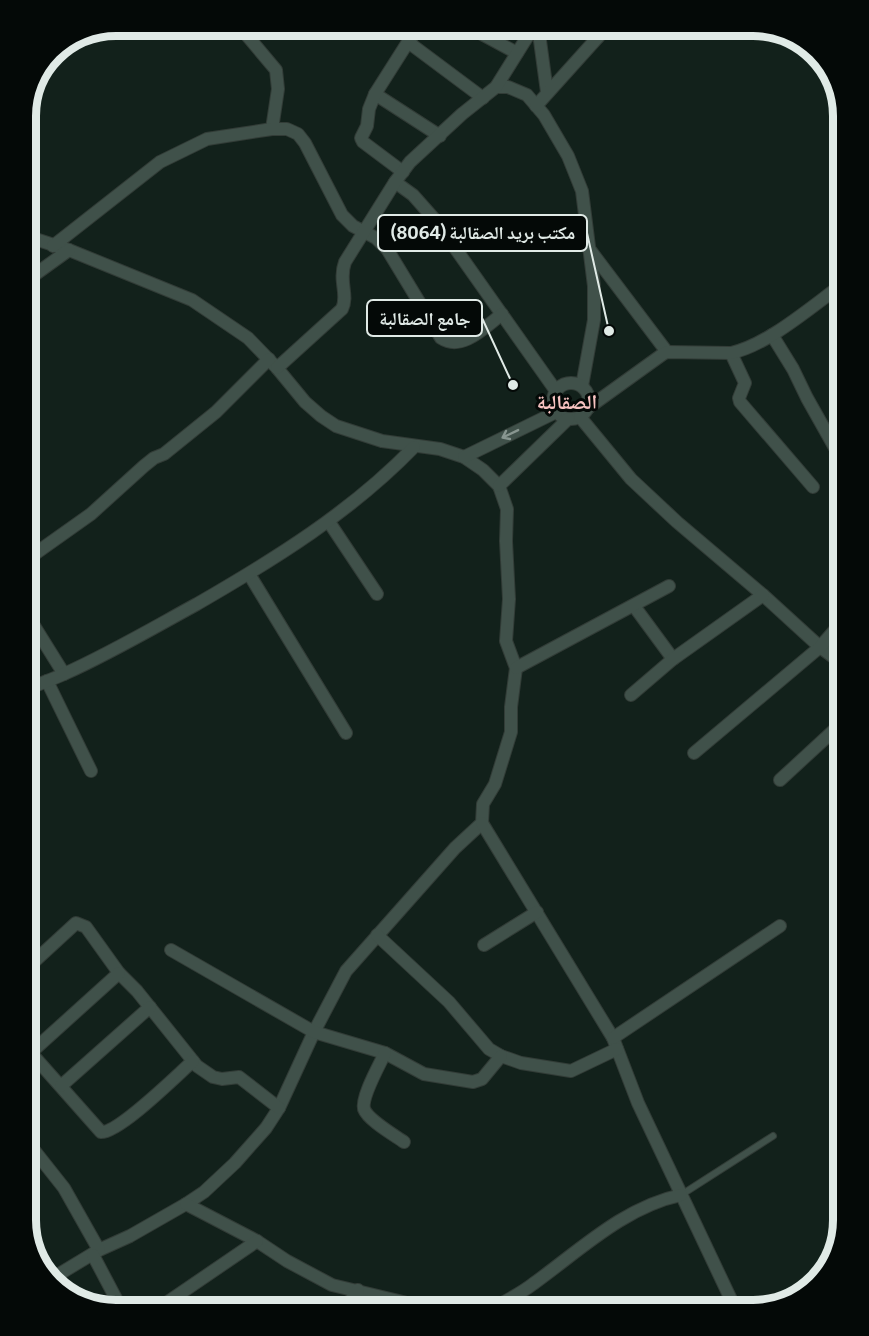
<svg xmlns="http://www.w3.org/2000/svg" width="869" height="1336" viewBox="0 0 869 1336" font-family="Bitter,'Noto Naskh Arabic',serif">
	<rect width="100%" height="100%" fill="#12211b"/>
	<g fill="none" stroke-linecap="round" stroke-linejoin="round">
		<g stroke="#323c37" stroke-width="8">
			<polyline id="service" points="681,1195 773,1136"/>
		</g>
		<g stroke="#323c37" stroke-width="14">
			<g id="minor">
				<polyline points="239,26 276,70 278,89 272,129"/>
				<polyline points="467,26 517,53"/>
				<polyline points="538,26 547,92"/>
				<polyline points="582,26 598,37"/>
				<polyline points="408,42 420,26"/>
				<polyline points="496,87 508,87 527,95 544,115 568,156 582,191 594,286 594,320 582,386"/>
				<polyline points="375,94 440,136"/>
				<polyline points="536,106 608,26"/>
				<polyline points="403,172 363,142 361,138 367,126 369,109 375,94 408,42 483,98"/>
				<polyline points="395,182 413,195 436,221 556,391"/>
				<polyline points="26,236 69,250 192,300 248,338 277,368 305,402 321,416 336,426 382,441 440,449 464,457 483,470 499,486 507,509 506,541 509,599 506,641 516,668 511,707 511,732 495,784 483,804 482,823 455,848 346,971 314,1032 279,1108 266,1128 235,1163 204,1192 186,1204 130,1236 99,1250 51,1279"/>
				<path d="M53,246L160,162L207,139L272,129H287L298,134L305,143L342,215L353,226L376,238L387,249L441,338C462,352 485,327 502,314"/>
				<polyline points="590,250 667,352"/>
				<polyline points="26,281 69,250"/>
				<polyline points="772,335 793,369 807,398 843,462"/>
				<polyline points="731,353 745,383 739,398 740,402 813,487"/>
				<path d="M277,368L342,309C349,295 338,281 345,262L395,182L410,162L462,114L496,87L534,26"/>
				<circle cx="571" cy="401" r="18"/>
				<path d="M588,408L663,354L667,352L731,353C768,345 812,306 843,284"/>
				<polyline points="580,417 631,479 677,522 763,595 820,647 843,664"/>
				<polyline points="464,457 556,412"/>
				<polyline points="499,486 568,419"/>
				<polyline points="329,522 377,594"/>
				<polyline points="29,558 91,514 144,466 154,458 164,454 216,412 269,359"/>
				<polyline points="249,574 346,733"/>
				<polyline points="634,606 673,659"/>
				<polyline points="26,608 30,565 26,546"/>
				<polyline points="26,613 64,674"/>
				<polyline points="516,668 669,586"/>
				<polyline points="47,681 91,771"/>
				<path d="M26,690C38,684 51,680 64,674C109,654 153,628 197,604C275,559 351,512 414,447"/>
				<polyline points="631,695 673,659 763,595"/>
				<polyline points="694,753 820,647 843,621"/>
				<polyline points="780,780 843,722"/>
				<polyline points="482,823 613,1038 638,1103 736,1310"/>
				<polyline points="377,935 449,1002 489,1049 501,1056 521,1063 571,1071 617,1049"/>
				<polyline points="484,945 537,912"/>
				<polyline points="171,950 314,1032 385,1053 424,1074 473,1082 482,1079 501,1056"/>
				<polyline points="26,969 76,923 86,927 119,973 137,991 197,1066 213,1077 222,1079 239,1077 279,1108"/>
				<polyline points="613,1038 780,926"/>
				<path d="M31,1053L101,1132C119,1133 177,1075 193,1061"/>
				<path d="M385,1053C380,1064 361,1097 364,1109C368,1120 394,1135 404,1142"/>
				<polyline points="26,1057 119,973"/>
				<polyline points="61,1086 150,1007"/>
				<polyline points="26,1140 64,1188 99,1250"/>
				<polyline points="186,1204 257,1241 287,1261 332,1285 407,1303 419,1310"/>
				<polyline points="93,1255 122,1310"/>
				<polyline points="156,1310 257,1241"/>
				<polyline points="344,1310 358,1290"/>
				<path d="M490,1310C504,1302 520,1294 533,1284C579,1251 624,1207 681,1195"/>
			</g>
		</g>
		<use href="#service" stroke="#40514a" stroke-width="6"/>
		<use href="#minor" stroke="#40514a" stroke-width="12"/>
	</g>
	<defs><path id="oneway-shaft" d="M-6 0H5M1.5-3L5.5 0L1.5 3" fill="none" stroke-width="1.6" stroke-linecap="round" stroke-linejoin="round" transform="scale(1.5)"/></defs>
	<use stroke="#889690" href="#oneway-shaft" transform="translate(510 434) rotate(154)"/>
	<g text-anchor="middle" stroke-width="6" stroke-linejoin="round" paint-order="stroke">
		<g font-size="20" font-weight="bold" fill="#f6c2c0" stroke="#040907">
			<text x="567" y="409">الصقالبة</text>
		</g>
	</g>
	<path d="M0 0H869V1336H0ZM116 36H753A80 80 0 0 1 833 116V1220A80 80 0 0 1 753 1300H116A80 80 0 0 1 36 1220V116A80 80 0 0 1 116 36Z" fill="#040907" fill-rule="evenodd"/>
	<path fill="none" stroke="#e0eae6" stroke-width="8" d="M116 36H753A80 80 0 0 1 833 116V1220A80 80 0 0 1 753 1300H116A80 80 0 0 1 36 1220V116A80 80 0 0 1 116 36Z"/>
	<path fill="none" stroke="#e0eae6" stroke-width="2" d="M609 331L587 233M513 385L482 318"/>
	<g fill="#e0eae6" stroke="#040907" stroke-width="2">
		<circle cx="609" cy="331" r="6"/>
		<circle cx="513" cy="385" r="6"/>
	</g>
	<g fill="#040907" stroke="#e0eae6" stroke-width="2">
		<rect x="378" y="215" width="209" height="36" rx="6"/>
		<rect x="367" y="300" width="115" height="36" rx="6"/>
	</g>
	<g font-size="18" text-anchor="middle" font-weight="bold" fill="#e0eae6">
		<text x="483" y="239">مكتب بريد الصقالبة (8064)</text>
		<text x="425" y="325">جامع الصقالبة</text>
	</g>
</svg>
